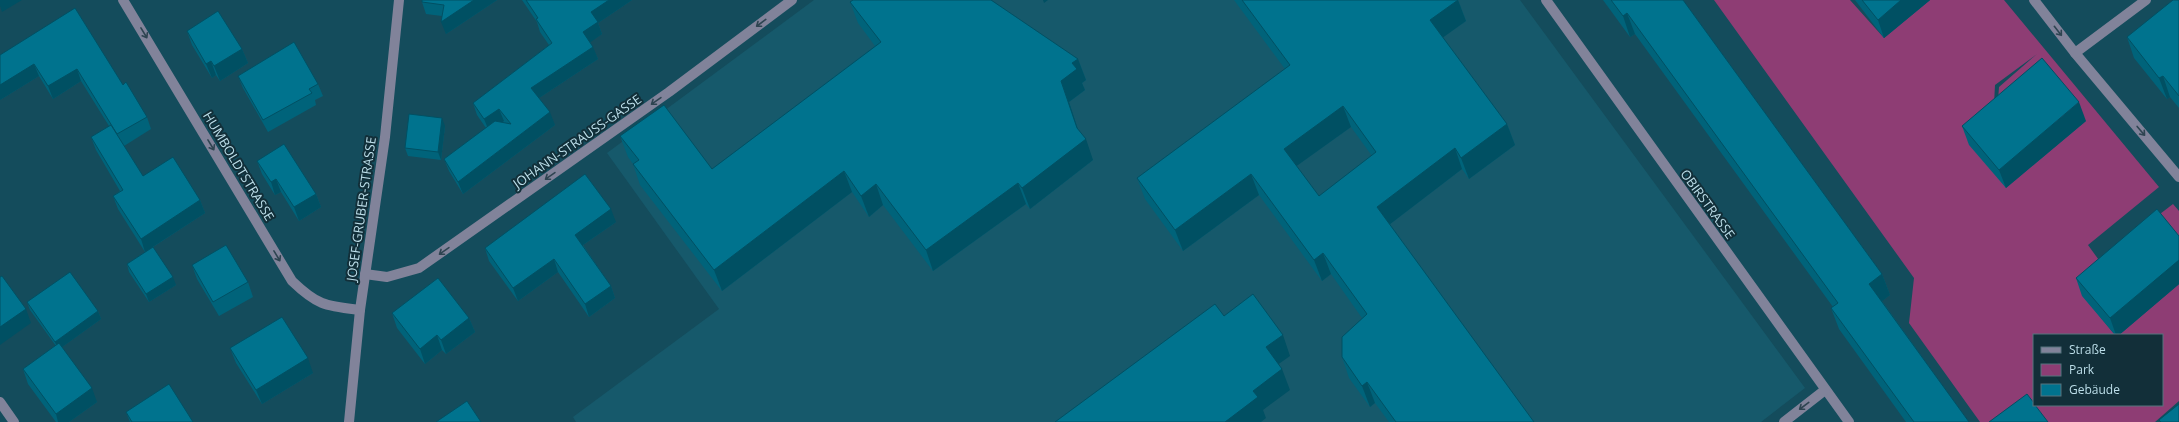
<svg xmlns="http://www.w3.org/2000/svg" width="2179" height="422" viewBox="0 0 2179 422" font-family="'Open Sans',sans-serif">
	<rect width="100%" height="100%" fill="#144c5c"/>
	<polygon fill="#16596b" points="814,0 1520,0 1805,388 1761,422 576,422 573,417 719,309 607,153"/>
	<g fill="#8e3d74" fill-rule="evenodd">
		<path d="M1714,0H1850L1884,38L1930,0H2004L2159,187L2088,245L2109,274L2083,296L2115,335H2034V405H2162V335H2119L2179,284V401L2155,422H1980L1909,323L1914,278ZM2037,54L1999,87L1998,101L1994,104L1995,85Z"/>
		<polygon points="2173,204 2179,211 2179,246 2117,247"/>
	</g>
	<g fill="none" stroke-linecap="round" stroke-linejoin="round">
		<g stroke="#81839a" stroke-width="10">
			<path d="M123,0L292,281C318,306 326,306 360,310"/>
			<polyline points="1546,0 1849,422"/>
			<polyline points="2034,0 2075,53 2179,177"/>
			<polyline points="2075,53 2146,0"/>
			<polyline points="365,274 387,277 419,268 669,92 792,0"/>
			<polyline points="0,402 14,422"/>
			<polyline points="349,422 360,310 385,137 399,0"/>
			<polyline points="1784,422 1825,390"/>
		</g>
	</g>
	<g fill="#00637a" fill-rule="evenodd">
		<polygon points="422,0 497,0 446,34 442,16 426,14 422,2"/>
		<polygon points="522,0 632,0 598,23 602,34 590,42 598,59 539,98 555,125 463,194 449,171 444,159 486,128 477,115 473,103 549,45 540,32 537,22"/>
		<path d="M1234,0H1458L1466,21L1443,37L1507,124L1515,145L1469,179L1462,169L1390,224L1534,422H1389L1375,403L1370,407L1349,378L1342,357L1362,318L1331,274L1322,281L1259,195L1183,251L1145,199L1137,178L1285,69ZM1351,127L1372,156L1319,196L1296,166Z"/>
		<polygon points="1603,0 1683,0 1882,274 1890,295 1882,301 1969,422 1906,422 1839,329 1831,308 1833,307 1635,34 1630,37"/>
		<polygon points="1855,0 1930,0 1884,38"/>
		<polygon points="2179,0 2179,108 2170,97 2167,99 2134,58 2127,37"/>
		<polygon points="850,2 1078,59 1086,80 1082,83 1085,90 1069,102 1078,129 1093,160 1030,209 1026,204 933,271 883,205 869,217 852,192 722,291 640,185 633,164 628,157 620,136 712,169 875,46 858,23"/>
		<polygon points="75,8 123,85 147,117 151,129 124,146 143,176 200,200 205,213 153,247 176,285 149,302 129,272 127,264 145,252 118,209 113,196 120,191 96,150 91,137 109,126 81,81 53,99 39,76 0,100"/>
		<polygon points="187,31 242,49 248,63 220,81 216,75 212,78 192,45"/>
		<polygon points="238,76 318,84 323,96 315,100 316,105 268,132 243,88"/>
		<polygon points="2086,121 2006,188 1969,145 1962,126"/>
		<polygon points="445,126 441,160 408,156 405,148"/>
		<polygon points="257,161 316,194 321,207 299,221 281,192 275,195 262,174"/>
		<polygon points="616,222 583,245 611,286 615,298 589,317 558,272 518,301 489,261 485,248"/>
		<polygon points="192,265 248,282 253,297 219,316 197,279"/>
		<polygon points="2076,278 2179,284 2119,335 2115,335 2082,296"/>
		<polygon points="27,302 98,311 101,319 62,347 97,402 69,422 56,422 28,384 23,369 56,346 30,310"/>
		<polygon points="392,313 469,318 475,332 446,354 442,350 425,364 397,328"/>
		<polygon points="230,348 313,373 262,404 236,363"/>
		<polygon points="126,412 193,422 130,422"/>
	</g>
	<g fill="#005063">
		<polygon points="0,0 22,0 2,12 0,6"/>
		<polygon points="474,0 497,0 446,34 441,22"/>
		<polygon points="609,0 632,0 598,23 602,34 588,44 583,32 591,12"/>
		<polygon points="1043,0 1048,0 1044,3"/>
		<polygon points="1458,0 1466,21 1438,41 1430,20"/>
		<polygon points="1901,0 1930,0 1884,38 1878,20"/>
		<polygon points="1627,13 1635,34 1630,37 1623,16"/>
		<polygon points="593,47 598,59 536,100 531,88"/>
		<polygon points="242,49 248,63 220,81 214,66"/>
		<polygon points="1078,59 1086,80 1082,83 1085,90 1069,102 1082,142 1086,139 1093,160 1030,209 1022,188 1077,128 1061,81 1072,63"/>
		<polygon points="211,61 216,75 212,78 206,64"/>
		<polygon points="34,64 39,76 0,100 0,85"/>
		<polygon points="77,69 81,81 53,99 48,86"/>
		<polygon points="2163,76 2170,97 2167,99 2159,78"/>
		<polygon points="2079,102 2086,121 2006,188 1999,170"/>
		<polygon points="1343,106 1351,127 1291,170 1284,149"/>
		<polygon points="499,109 504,121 489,131 484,119"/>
		<polygon points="550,112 555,125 463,194 458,182"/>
		<polygon points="442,118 445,126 441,160 438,152"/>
		<polygon points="1507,124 1515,145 1469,179 1461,158"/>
		<polygon points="1455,148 1462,169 1385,228 1377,207"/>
		<polygon points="844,171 852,192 722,291 714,270"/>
		<polygon points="1251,174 1259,195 1183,251 1175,230"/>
		<polygon points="276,179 281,192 275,195 271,182"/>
		<polygon points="1018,183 1026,204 933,271 926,250"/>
		<polygon points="876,184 883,205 869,217 861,196"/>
		<polygon points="316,194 321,207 299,221 294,207"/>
		<polygon points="200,200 205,213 145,252 141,239"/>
		<polygon points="611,209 616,222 580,247 575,235"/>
		<polygon points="1323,253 1331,274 1322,281 1314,260"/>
		<polygon points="554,259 558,272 518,301 513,288"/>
		<polygon points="2179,260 2179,284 2119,335 2116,335 2110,318"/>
		<polygon points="1882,274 1890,295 1877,305 1869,284"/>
		<polygon points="173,277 176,285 149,302 146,294"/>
		<polygon points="611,286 615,298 589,317 585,304"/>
		<polygon points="26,309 31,323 0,345 0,327"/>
		<polygon points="98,311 101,319 58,350 55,342"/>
		<polygon points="469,318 475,332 446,354 441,340"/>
		<polygon points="437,335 442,350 425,364 420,349"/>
		<polygon points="1283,335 1290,356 1273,368 1266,347"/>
		<polygon points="308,358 313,373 262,404 256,390"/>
		<polygon points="1282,369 1290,390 1263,410 1266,418 1261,422 1225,422 1253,391"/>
		<polygon points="1367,382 1375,403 1370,407 1362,386"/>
		<polygon points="92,388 97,402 69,422 58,422 56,414"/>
	</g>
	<g fill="#00738e" stroke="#005063" fill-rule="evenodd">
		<polygon points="422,0 474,0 441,22 444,5 422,2"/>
		<polygon points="526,0 609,0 591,12 598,22 583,32 593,47 531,88 550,112 458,182 444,159 495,121 511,124 499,109 484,119 473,103 552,43 536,19 538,18"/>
		<polygon points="853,0 991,0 1078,59 1072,63 1077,69 1061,81 1077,128 1086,139 1022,188 1018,183 926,250 876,184 861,196 844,171 714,270 633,164 639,160 620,136 664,105 712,169 881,42 850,2"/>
		<path d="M1242,0H1458L1430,20L1507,124L1461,158L1455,148L1377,207L1534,422H1396L1367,382L1362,386L1342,357V337L1367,314L1323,253L1314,260L1251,174L1175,230L1137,178L1290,65ZM1343,106L1376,152L1319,196L1284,149Z"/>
		<polygon points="1611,0 1683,0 1882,274 1869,284 1969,422 1914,422 1831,308 1838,303 1627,13 1623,16"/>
		<polygon points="1862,0 1901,0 1878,20"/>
		<polygon points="2173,0 2179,0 2179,96 2163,76 2159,78 2127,37"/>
		<polygon points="75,8 123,85 126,82 147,117 117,134 77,69 48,86 34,64 0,85 0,55"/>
		<polygon points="218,11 242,49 214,66 211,61 206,64 187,31"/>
		<polygon points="294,42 318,84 309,89 312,93 263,120 238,76"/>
		<polygon points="2042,58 2079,102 1999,170 1962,126"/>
		<polygon points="409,114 442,118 438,152 405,148"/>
		<polygon points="111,125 143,176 173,157 200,200 141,239 113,196 123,190 91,137"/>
		<polygon points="284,144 316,194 294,207 276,179 271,182 257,161"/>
		<polygon points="585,174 611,209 575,235 611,286 585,304 554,259 513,288 485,248"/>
		<polygon points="2157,209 2179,236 2179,260 2110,318 2076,278"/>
		<polygon points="226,245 248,282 213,302 192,265"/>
		<polygon points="153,247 173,277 146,294 127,264"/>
		<polygon points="70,272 98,311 55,342 27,302"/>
		<polygon points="2,276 26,309 0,327 0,277"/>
		<polygon points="438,278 469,318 441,340 437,335 420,349 392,313"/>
		<polygon points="1253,294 1283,335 1266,347 1282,369 1253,391 1258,397 1225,422 1055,422 1215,304 1224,316"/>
		<polygon points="282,317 308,358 256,390 230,348"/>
		<polygon points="59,343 92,388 56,414 23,369"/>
		<polygon points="169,384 193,422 132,422 126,412"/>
		<polygon points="2027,394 2034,403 2034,405 2035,405 2048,422 1989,422"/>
		<polygon points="467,401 481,422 436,422"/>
		<polygon points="2179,404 2179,422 2161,422 2159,420"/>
	</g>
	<defs><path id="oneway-shaft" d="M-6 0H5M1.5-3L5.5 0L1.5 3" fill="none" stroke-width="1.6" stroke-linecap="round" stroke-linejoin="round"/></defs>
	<g stroke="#2e4451">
		<use href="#oneway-shaft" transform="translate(761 23) rotate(143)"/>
		<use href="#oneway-shaft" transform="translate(2058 31) rotate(52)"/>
		<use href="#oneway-shaft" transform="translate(144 33) rotate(59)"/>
		<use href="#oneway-shaft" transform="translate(656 101) rotate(145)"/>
		<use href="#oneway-shaft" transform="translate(2141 131) rotate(50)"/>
		<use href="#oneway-shaft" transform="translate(211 145) rotate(59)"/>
		<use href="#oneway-shaft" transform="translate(550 176) rotate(145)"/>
		<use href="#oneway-shaft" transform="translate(444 251) rotate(145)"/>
		<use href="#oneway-shaft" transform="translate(277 256) rotate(59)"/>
		<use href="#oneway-shaft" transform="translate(1804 406) rotate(143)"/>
	</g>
	<g text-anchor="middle" stroke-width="4" stroke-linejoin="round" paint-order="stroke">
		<g font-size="13" fill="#bcdee9" stroke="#122f39">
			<text transform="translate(577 141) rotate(-35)" y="5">JOHANN-STRAUSS-GASSE</text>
			<text transform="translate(239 166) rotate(59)" y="5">HUMBOLDTSTRASSE</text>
			<text transform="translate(1708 204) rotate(54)" y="5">OBIRSTRASSE</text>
			<text transform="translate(361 209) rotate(-82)" y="5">JOSEF-GRUBER-STRASSE</text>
		</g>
	</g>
	<rect x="2033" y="334" width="130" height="72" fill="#122f39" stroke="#56757f"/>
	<rect x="2041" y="347" width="20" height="6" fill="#81839a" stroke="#56757f"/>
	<text x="2069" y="354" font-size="12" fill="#bcdee9">Straße</text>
	<rect x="2041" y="364" width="20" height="12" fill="#8e3d74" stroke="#56757f"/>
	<text x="2069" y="374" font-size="12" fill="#bcdee9">Park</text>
	<rect x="2041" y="384" width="20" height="12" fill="#00738e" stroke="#56757f"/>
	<text x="2069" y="394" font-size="12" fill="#bcdee9">Gebäude</text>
</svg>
